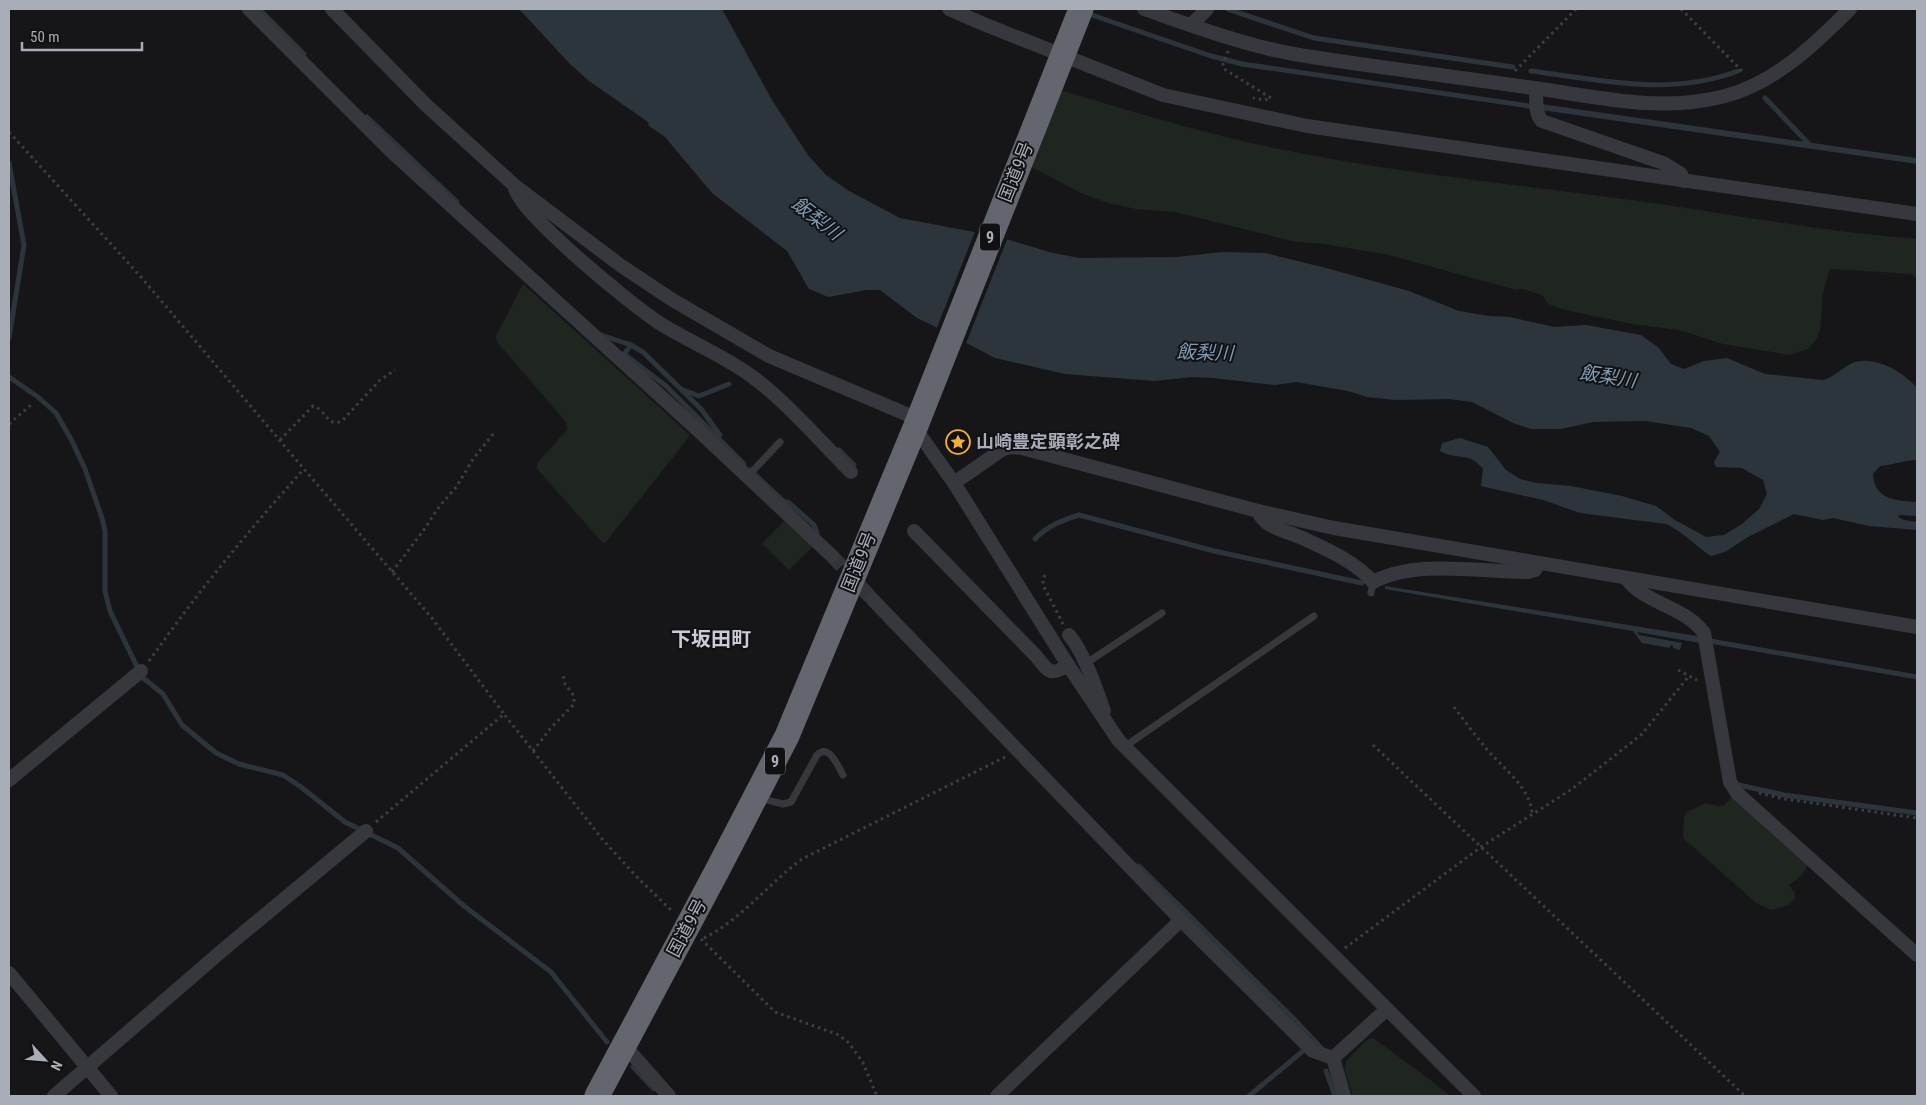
<svg xmlns="http://www.w3.org/2000/svg" width="1926" height="1105" viewBox="0 0 1926 1105" font-family="'Roboto Condensed','Noto Sans JP',sans-serif">
	<rect width="100%" height="100%" fill="#161618"/>
	<g fill="#1e261f">
		<path d="M1053,88C1129,110 1206,135 1284,150C1403,174 1525,185 1646,202C1737,215 1826,232 1917,239V280L1912,274L1831,269L1829,271L1823,293L1820,331L1815,341L1808,349L1790,355L1723,344L1679,330L1632,324L1561,309L1548,304L1542,295L1523,289L1516,290L1389,255L1325,244L1296,242L1175,212L1136,209L1108,203L1081,193L1024,163Z"/>
		<polygon points="523,284 689,434 689,437 605,543 602,542 537,469 537,463 567,430 566,422 497,342 496,336"/>
		<polygon points="787,518 814,545 789,570 762,544"/>
		<path d="M1731,798H1734L1807,865C1805,876 1796,879 1789,885L1795,893V898L1789,905L1772,910L1756,903L1683,838L1684,817L1687,812L1706,803L1718,806H1723Z"/>
		<polygon points="1373,1038 1429,1079 1450,1096 1353,1096 1345,1071 1346,1061 1367,1040"/>
	</g>
	<g fill="#2c353c">
		<polygon points="519,9 722,9 772,100 808,155 826,175 849,191 900,218 990,235 950,334 917,318 880,290 867,290 828,297 809,289 787,251 712,193 665,137 649,126 648,122 589,81 570,64"/>
		<polygon points="1541,104 1917,158 1917,164 1541,110"/>
		<path d="M993,235L1053,253L1080,258L1177,257L1222,252L1265,253L1326,268L1409,291L1459,311L1489,316L1510,317L1554,327L1586,325L1641,335L1659,348L1671,364L1684,369L1704,361L1727,358L1765,374L1823,380C1834,377 1841,369 1850,364C1872,353 1903,371 1917,388V460C1904,460 1893,465 1880,466L1873,474C1874,500 1897,501 1917,502V516L1900,515L1898,517L1904,520L1917,522V530L1869,526L1833,518L1823,520L1794,514L1748,537L1725,552L1711,556C1695,546 1684,532 1666,524L1580,513L1543,500L1481,486L1483,469C1469,451 1458,461 1440,451L1442,443L1460,438L1488,447L1506,470L1520,479L1537,483L1571,486L1622,496L1656,506L1675,520L1706,537L1724,535L1742,524L1759,509L1767,494L1763,480L1742,468L1716,467L1714,462L1720,452L1709,436L1691,428L1645,421L1593,422L1561,429H1531L1513,423L1472,402L1449,399L1396,400L1367,397L1348,391L1296,382L1275,385L1213,378L1192,377L1154,381L1065,374L995,358L953,336Z"/>
		<polygon points="1385,586 1697,636 1703,639 1700,643 1637,632 1639,635 1682,643 1680,650 1673,648 1673,646 1670,645 1670,648 1642,643 1633,631 1385,589"/>
	</g>
	<polygon fill="#161618" points="976,229 1008,237 965,346 936,330"/>
	<g fill="none" stroke-linecap="round" stroke-linejoin="round">
		<g stroke="#2c353c" stroke-width="5">
			<polyline points="259,9 304,54"/>
			<polyline points="1227,9 1314,38 1513,67"/>
			<polyline points="1086,13 1211,56 1242,64 1536,107"/>
			<path d="M1531,71C1601,80 1669,97 1738,71"/>
			<polyline points="1765,98 1809,144"/>
			<polyline points="367,117 457,202"/>
			<polyline points="9,163 24,245 9,338"/>
			<polyline points="601,335 631,345 643,352 701,409 720,435"/>
			<polyline points="631,345 624,354 666,386 744,464"/>
			<polyline points="9,377 38,397 56,413 72,441 85,469 102,518 105,531 105,591 110,611 142,677 163,694 182,725 216,753 239,764 283,775 301,787 345,822 398,848 464,906 551,972 607,1042"/>
			<polyline points="683,390 699,396 729,384"/>
			<polyline points="839,450 854,465"/>
			<polyline points="750,470 790,507"/>
			<polyline points="788,502 814,525 817,533"/>
			<path d="M1035,539C1047,526 1063,520 1079,515L1214,551L1362,583"/>
			<polyline points="834,552 849,567"/>
			<polyline points="860,579 876,597"/>
			<polyline points="1710,641 1917,677"/>
			<polyline points="1739,785 1784,795 1917,813"/>
			<polyline points="1139,866 1293,1018 1322,1049"/>
			<polyline points="633,1067 654,1089"/>
			<polyline points="1326,1071 1335,1096"/>
			<polyline points="1249,1096 1303,1051"/>
		</g>
		<polyline stroke="#333438" stroke-width="14" stroke-dasharray="14 7" stroke-linecap="butt" points="832,556 873,600"/>
		<g stroke="#3d3f44" stroke-width="3" stroke-dasharray="2.5 4" stroke-linecap="butt">
			<polyline points="1681,9 1745,74"/>
			<polyline points="1228,51 1223,64 1224,69 1271,98 1265,100 1253,98"/>
			<polyline points="1515,71 1576,9"/>
			<polyline points="9,132 141,277 304,469 431,617 504,714"/>
			<polyline points="9,424 32,404"/>
			<path d="M280,440L313,406C326,409 327,428 342,421L380,380L395,370"/>
			<polyline points="392,572 423,531 439,507 457,486 473,459 494,433"/>
			<polyline points="1045,575 1043,579 1043,585 1063,624"/>
			<path d="M149,661C197,593 249,530 304,469"/>
			<polyline points="1678,670 1697,680"/>
			<path d="M1454,707C1464,720 1474,734 1485,747C1500,766 1530,786 1532,813"/>
			<polyline points="1373,745 1745,1096"/>
			<polyline points="533,751 550,729 574,704 574,696 565,684 563,674"/>
			<polyline points="1759,793 1785,799 1917,818"/>
			<polyline points="376,822 504,714 603,840 636,876 673,912"/>
			<path d="M704,938C742,919 768,884 802,859L1005,757"/>
			<polyline points="701,939 775,1012 839,1035 849,1043 863,1063 877,1096"/>
			<polyline points="1345,948 1481,847 1572,789 1618,753 1642,734 1689,676"/>
		</g>
		<g stroke="#37383d" stroke-width="7">
			<polyline points="748,476 780,442"/>
			<polyline points="1371,593 1373,582"/>
			<polyline points="1085,664 1162,613"/>
			<polyline points="1124,747 1314,616"/>
			<path d="M759,798L783,804L791,802L817,755C829,743 838,766 843,775"/>
		</g>
		<g stroke="#37383d" stroke-width="14">
			<polyline points="249,9 392,152 700,432 832,556"/>
			<polyline points="332,9 425,104 514,185 620,265 671,299 769,356 918,419"/>
			<polyline points="949,9 986,25 1163,95 1307,126 1917,214"/>
			<path d="M1144,9C1184,23 1224,38 1266,48C1296,56 1328,59 1359,64C1417,72 1476,80 1534,88C1598,97 1661,113 1725,96C1775,83 1815,44 1850,9"/>
			<polyline points="1191,25 1207,9"/>
			<path d="M1536,89C1537,99 1534,113 1542,121L1663,163L1681,174L1684,181"/>
			<path d="M515,188C519,213 635,308 661,324C690,342 722,355 750,375C785,400 820,441 851,472"/>
			<polyline points="915,428 954,483 1068,665 1119,741 1474,1096"/>
			<polyline points="954,483 1003,449 1012,447 1022,448 1258,511 1334,528 1917,627"/>
			<path d="M1258,511C1265,528 1284,530 1300,537C1324,548 1355,561 1373,582C1416,559 1480,572 1528,572L1535,570L1539,563"/>
			<path d="M914,531L1036,656C1048,671 1050,677 1068,665"/>
			<path d="M1626,578C1644,604 1685,606 1704,633L1730,782L1737,793L1917,955"/>
			<polyline points="873,600 1181,920"/>
			<path d="M1069,635C1083,651 1097,690 1104,711"/>
			<polyline points="9,780 141,671"/>
			<polyline points="9,973 111,1096"/>
			<polyline points="624,1045 669,1096"/>
			<polyline points="54,1096 224,949 366,831"/>
			<polyline points="997,1096 1181,920 1313,1051 1333,1058"/>
			<polyline points="1344,1096 1333,1058 1387,1009"/>
		</g>
		<polyline stroke="#63666e" stroke-width="25" points="597,1096 718,869 787,736 915,428 1081,9"/>
	</g>
	<defs>
		<g id="sight-ring" transform="scale(1.25)"><circle r="9.5" fill="#111113" stroke="#f2b134" stroke-width="1.5"/><path d="M0-6L1.8-2.2L6-1.7L2.9 1.2L3.7 5.4L0 3.3L-3.7 5.4L-2.9 1.2L-6-1.7L-1.8-2.2Z" fill="#f2b134"/></g>
	</defs>
	<g fill-rule="evenodd">
		<use href="#sight-ring" x="958" y="442"/>
	</g>
	<g text-anchor="middle" stroke-width="4" stroke-linejoin="round" paint-order="stroke">
		<g fill="#111113" stroke="#7b7e86" stroke-width="1">
			<rect x="980" y="223.5" width="20" height="27" rx="4"/>
			<rect x="765" y="747.5" width="20" height="27" rx="4"/>
		</g>
		<g font-size="16" font-weight="bold" fill="#a8adb8">
			<text x="990" y="243">9</text>
			<text x="775" y="767">9</text>
		</g>
		<g font-size="18" fill="#a8adb8" stroke="#111113">
			<text transform="translate(1016 172) rotate(-68)" y="6">国道9号</text>
			<text transform="translate(859 562) rotate(-68)" y="6">国道9号</text>
			<text transform="translate(687 928) rotate(-62)" y="6">国道9号</text>
		</g>
		<g font-size="18" font-weight="bold" fill="#a8adb8" stroke="#111113" text-anchor="start">
			<text x="976" y="448">山崎豊定顕彰之碑</text>
		</g>
		<g font-size="19" font-style="italic" fill="#7f9bb3" stroke="#111113">
			<text transform="translate(817 218) rotate(38)" y="7">飯梨川</text>
			<text transform="translate(1205 352) rotate(2)" y="7">飯梨川</text>
			<text transform="translate(1608 376) rotate(9)" y="7">飯梨川</text>
		</g>
		<g font-size="20" font-weight="bold" fill="#c9ccd4" stroke="#111113">
			<text x="711" y="646">下坂田町</text>
		</g>
	</g>
	<rect width="1926" height="1105" fill="none" stroke="#a8adb8" stroke-width="20"/>
	<g transform="translate(45 1060) rotate(116)" stroke="#111113" stroke-width="4" paint-order="stroke">
	<path d="M0-4L9 19L0 12L-9 19Z" fill="#a8adb8"/>
	<text y="-8" font-size="14" font-weight="bold" text-anchor="middle" fill="#a8adb8">N</text>
	</g>
	<path d="M22 42v8h120v-8" fill="none" stroke="#a8adb8" stroke-width="2.5"/>
	<text x="30" y="42" font-size="15" fill="#a8adb8" stroke="#111113" stroke-width="4" paint-order="stroke">50 m</text>
</svg>
